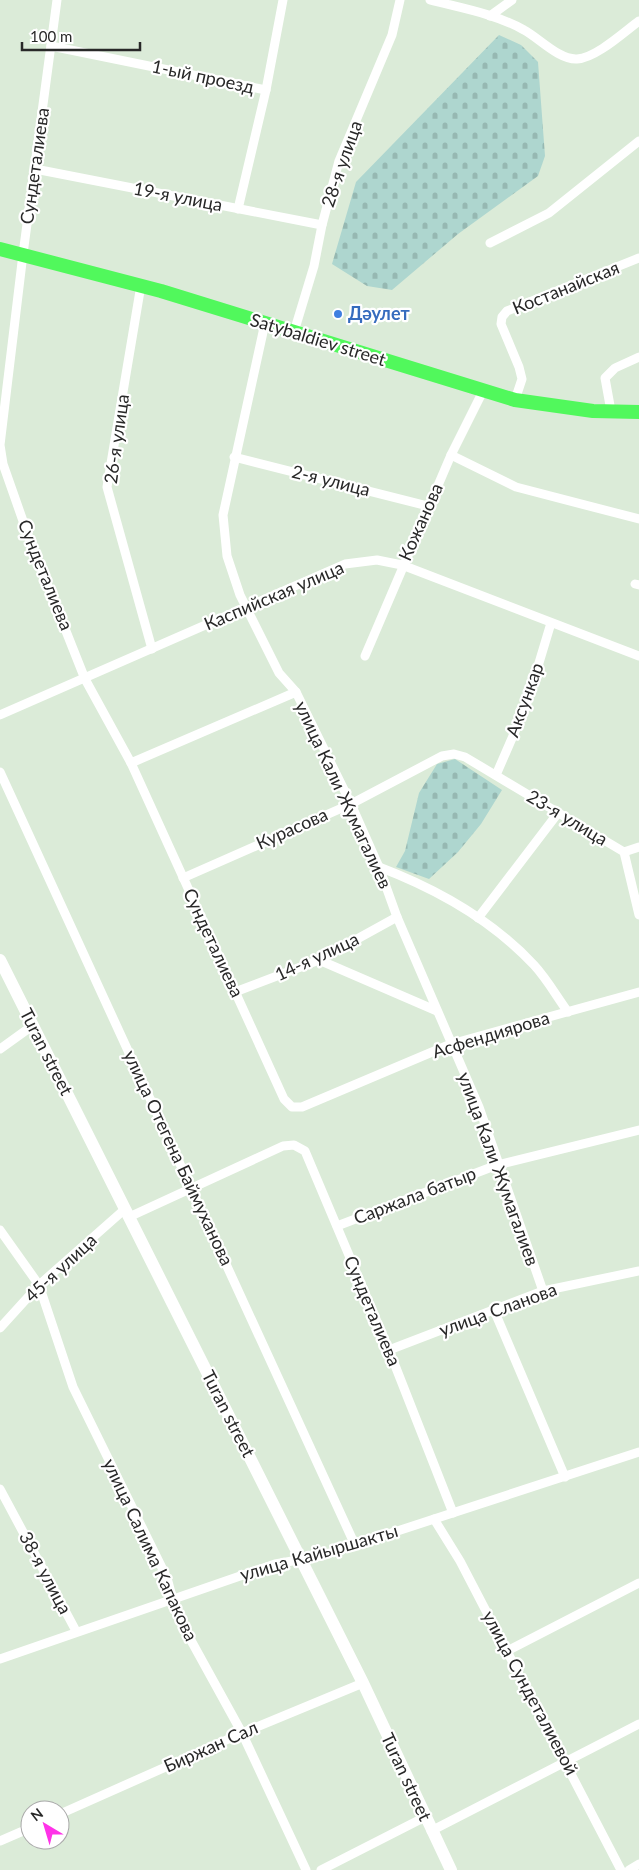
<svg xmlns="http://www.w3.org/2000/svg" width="639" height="1870" viewBox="0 0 639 1870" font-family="Lato,sans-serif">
	<defs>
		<pattern id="cemetery-stones" width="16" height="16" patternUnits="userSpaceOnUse" patternTransform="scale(1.25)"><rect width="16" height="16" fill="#aed6cf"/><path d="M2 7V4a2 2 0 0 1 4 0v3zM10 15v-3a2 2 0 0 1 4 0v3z" fill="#96b8b2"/></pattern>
	</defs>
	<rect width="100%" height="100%" fill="#dbebd8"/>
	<g fill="url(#cemetery-stones)">
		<polygon points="499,35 521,45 538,62 545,156 538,176 458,234 392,290 367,286 332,264 356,182"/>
		<polygon points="455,759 502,790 481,824 458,852 429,879 396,867 405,851 419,793 437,764"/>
	</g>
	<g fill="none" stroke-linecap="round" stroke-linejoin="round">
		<g stroke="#fff" stroke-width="9">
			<polyline points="57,0 23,254 0,445 3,464 29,538 85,679 131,763 284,1099 292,1107 302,1107 451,1044 639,992"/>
			<path d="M430,0C461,8 496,14 524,30C539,38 559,60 577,59C596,58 624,32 639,21"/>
			<polyline points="490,16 512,0"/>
			<polyline points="51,46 266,90"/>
			<polyline points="35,169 322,225"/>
			<polyline points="238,209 266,90 283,0"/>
			<polyline points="490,243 549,213 639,141"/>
			<polyline points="141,285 107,487 152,649"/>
			<polyline points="265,323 223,515 227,556 240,595 279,673 296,692 351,804 379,867 397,917 479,1107 543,1291"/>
			<polyline points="294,332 314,266 322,225 339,161 392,35 400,0"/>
			<polyline points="515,400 522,379 519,367 501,324 502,317 507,311 639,258"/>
			<polyline points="611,411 605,378 615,368 639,357"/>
			<polyline points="451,455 516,487 639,519"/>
			<polyline points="234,457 428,506"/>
			<polyline points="635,584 639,585"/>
			<polyline points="365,656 451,455 483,391"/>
			<polyline points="0,715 345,564 377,560 402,565 639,656"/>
			<polyline points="131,763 296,692"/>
			<polyline points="0,772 355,1545"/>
			<polyline points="496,775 526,706 551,623"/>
			<polyline points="624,852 639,847"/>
			<path d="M379,867C437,889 491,919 534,965C547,979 557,997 568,1012"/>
			<polyline points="183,878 351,804 442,756 454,754 465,757 624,852 639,915"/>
			<polyline points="478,918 558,813"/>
			<polyline points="319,960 437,1011"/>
			<polyline points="235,992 319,960 397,917"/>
			<polyline points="0,1049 32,1026"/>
			<polyline points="129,1217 283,1146 294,1145 305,1151 389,1350 453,1513"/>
			<polyline points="337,1226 497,1165 639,1130"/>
			<polyline points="0,1230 39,1285 73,1387 167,1578 177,1615 242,1733 306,1870"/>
			<polyline points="494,1310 565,1477"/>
			<polyline points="0,1328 39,1285 125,1209"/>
			<polyline points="389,1350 543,1291 639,1271"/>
			<polyline points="0,1489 76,1631"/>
			<polyline points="434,1519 460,1561 621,1870"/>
			<polyline points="507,1651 639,1583"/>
			<polyline points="0,1659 275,1564 321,1556 639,1452"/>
			<polyline points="60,1814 242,1733 363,1683"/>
			<polyline points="431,1831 639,1724"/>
			<polyline points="0,1841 30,1828"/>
			<polyline points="321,1870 425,1817"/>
			<polyline points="629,1870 639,1864"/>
		</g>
		<polyline stroke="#fff" stroke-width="12" points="0,960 363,1683 451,1870"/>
		<polyline stroke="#51f85c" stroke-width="14" points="0,249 161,291 515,400 593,411 639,412"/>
	</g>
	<circle fill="#3f7fe0" stroke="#fff" stroke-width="2" cx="338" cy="314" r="5"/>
	<g text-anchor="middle" stroke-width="4.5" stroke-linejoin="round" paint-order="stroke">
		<g font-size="18" fill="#282828" stroke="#fff">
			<text transform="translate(203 77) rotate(12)" y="6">1-ый проезд</text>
			<text transform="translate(342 164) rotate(-71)" y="6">28-я улица</text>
			<text transform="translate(35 166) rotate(-82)" y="6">Сундеталиева</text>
			<text transform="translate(178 197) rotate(11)" y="6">19-я улица</text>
			<text transform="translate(566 288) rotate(-22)" y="6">Костанайская</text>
			<text transform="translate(318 340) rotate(17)" y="6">Satybaldiev street</text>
			<text transform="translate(117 439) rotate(-82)" y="6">26-я улица</text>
			<text transform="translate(331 481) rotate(14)" y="6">2-я улица</text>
			<text transform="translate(421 522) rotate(-66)" y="6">Кожанова</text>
			<text transform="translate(45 575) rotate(68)" y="6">Сундеталиева</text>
			<text transform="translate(274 596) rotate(-23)" y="6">Каспийская улица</text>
			<text transform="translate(525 700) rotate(-70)" y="6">Аксункар</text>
			<text transform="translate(343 795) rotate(65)" y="6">улица Кали Жумагалиев</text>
			<text transform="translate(567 818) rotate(31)" y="6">23-я улица</text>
			<text transform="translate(292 829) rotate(-24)" y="6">Курасова</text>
			<text transform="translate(213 943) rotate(65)" y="6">Сундеталиева</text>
			<text transform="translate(317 957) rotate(-25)" y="6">14-я улица</text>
			<text transform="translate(491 1035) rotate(-17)" y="6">Асфендиярова</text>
			<text transform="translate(46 1052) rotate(63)" y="6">Turan street</text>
			<text transform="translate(178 1158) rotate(65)" y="6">улица Отегена Баймуханова</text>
			<text transform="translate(498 1169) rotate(70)" y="6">улица Кали Жумагалиев</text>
			<text transform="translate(415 1196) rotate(-21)" y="6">Саржала батыр</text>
			<text transform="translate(61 1268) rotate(-43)" y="6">45-я улица</text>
			<text transform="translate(498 1310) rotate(-20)" y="6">улица Сланова</text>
			<text transform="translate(372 1311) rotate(67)" y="6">Сундеталиева</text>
			<text transform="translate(228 1414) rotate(63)" y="6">Turan street</text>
			<text transform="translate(150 1550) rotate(65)" y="6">улица Салима Капакова</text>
			<text transform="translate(319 1553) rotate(-16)" y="6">улица Кайыршакты</text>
			<text transform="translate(45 1573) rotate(62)" y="6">38-я улица</text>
			<text transform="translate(530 1693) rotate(62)" y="6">улица Сундеталиевой</text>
			<text transform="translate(211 1747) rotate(-24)" y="6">Биржан Сал</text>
			<text transform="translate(406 1777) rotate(65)" y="6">Turan street</text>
		</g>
		<g font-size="18" font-weight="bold" fill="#366cbe" stroke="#fff" text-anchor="start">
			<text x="348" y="320">Дәулет</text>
		</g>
	</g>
	<g transform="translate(45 1825) rotate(322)"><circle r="24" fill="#ffffff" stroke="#a9a9a9"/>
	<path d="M0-4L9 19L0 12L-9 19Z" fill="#ff32e8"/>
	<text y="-8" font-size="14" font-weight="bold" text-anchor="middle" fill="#282828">N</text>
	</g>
	<path d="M22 42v8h118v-8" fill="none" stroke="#282828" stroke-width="2.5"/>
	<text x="30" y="42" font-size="15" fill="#282828" stroke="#ffffff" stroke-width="4" paint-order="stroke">100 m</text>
</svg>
